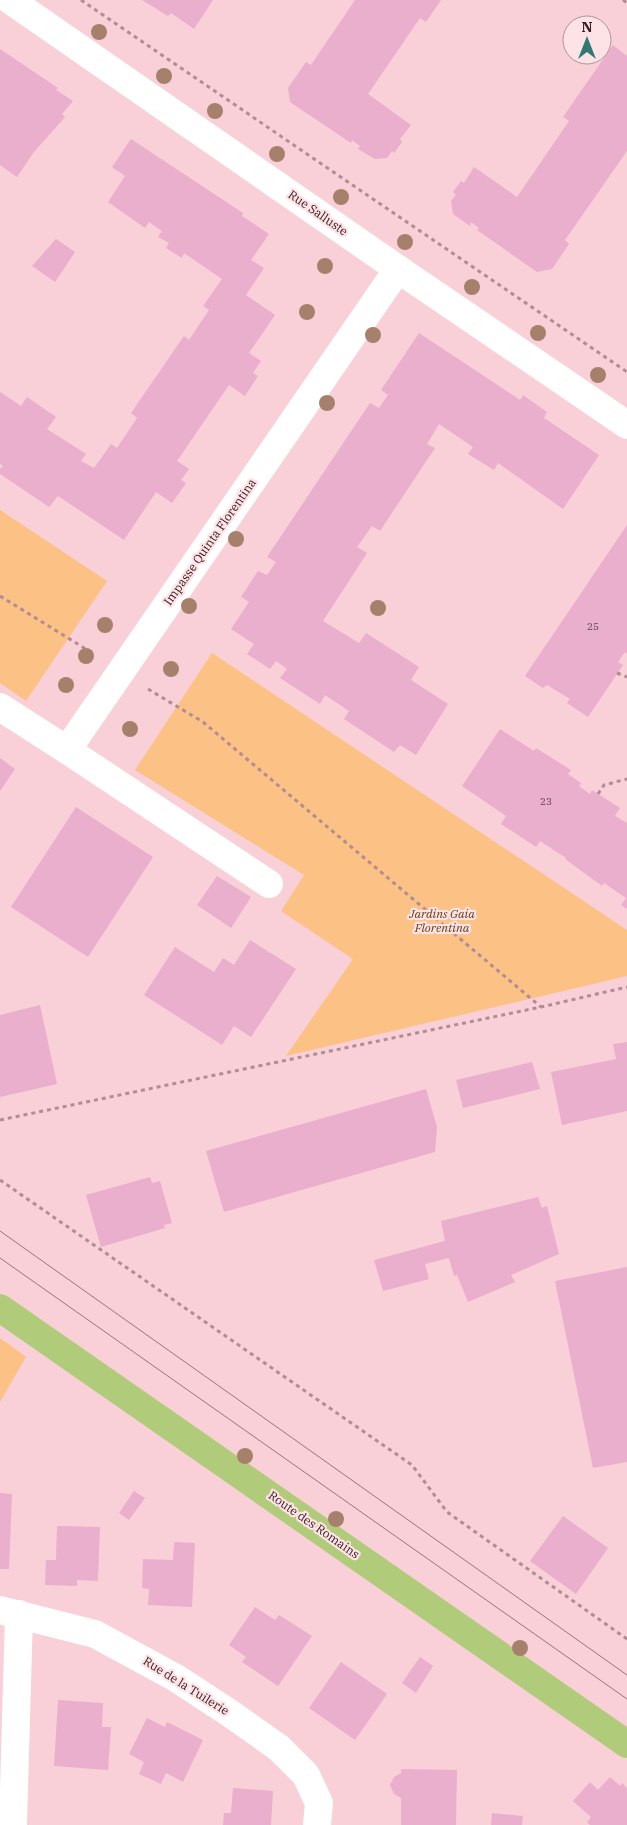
<svg xmlns="http://www.w3.org/2000/svg" width="627" height="1825" viewBox="0 0 627 1825" font-family="'IBM Plex Serif',serif">
	<rect width="100%" height="100%" fill="#f9d0d7"/>
	<g fill="#fcc184">
		<polygon points="0,510 107,581 26,701 0,683"/>
		<polygon points="212,653 627,930 627,976 286,1056 353,959 281,911 304,875 135,770"/>
		<polygon points="0,1338 26,1357 0,1402"/>
	</g>
	<g fill="#e9afcd">
		<polygon points="142,0 213,0 194,29 171,13 168,16"/>
		<polygon points="355,0 441,0 426,22 420,18 368,94 411,125 400,139 402,142 394,153 392,151 387,158 375,159 358,149 360,146 352,140 351,143 290,102 288,88 306,62 311,65"/>
		<polygon points="613,45 627,56 627,151 565,240 569,244 552,269 537,272 477,230 479,228 471,222 470,226 453,214 451,201 456,195 453,192 461,181 464,183 474,167 517,197 569,121 563,117"/>
		<polygon points="0,49 58,88 56,90 73,101 62,114 65,117 34,152 17,177 0,165"/>
		<polygon points="131,139 243,213 242,216 269,234 251,260 264,268 246,295 275,315 249,353 261,361 253,373 258,376 245,396 229,385 177,461 189,469 181,480 186,483 172,503 156,492 124,540 58,496 49,507 0,474 0,469 3,466 0,464 0,392 21,406 27,397 56,417 47,429 86,454 81,461 94,468 111,444 117,448 137,418 131,413 184,336 189,340 209,310 203,306 222,279 184,253 182,258 166,248 169,243 158,237 162,231 149,222 145,228 108,202 125,176 112,167"/>
		<polygon points="56,239 75,252 55,282 32,266"/>
		<polygon points="419,333 520,400 523,395 547,412 544,418 599,455 563,509 498,463 494,470 468,454 473,447 439,424 427,444 435,448 380,531 372,526 357,547 367,553 323,621 359,643 366,633 419,667 411,680 448,704 416,755 400,745 394,752 344,719 349,711 325,695 320,704 280,678 287,669 276,661 270,669 247,654 254,644 231,629 249,602 241,597 258,571 267,575 276,562 267,557 370,403 379,408 388,395 381,390"/>
		<polygon points="627,525 627,654 625,652 618,662 623,665 588,717 567,703 570,699 547,685 543,688 525,676"/>
		<polygon points="500,729 534,751 536,748 571,770 568,774 581,783 579,786 590,794 592,790 620,808 615,816 627,823 627,909 621,905 626,898 604,883 602,886 565,859 566,858 540,841 536,847 501,824 506,816 462,786"/>
		<polygon points="0,758 15,769 0,791"/>
		<polygon points="76,807 153,857 88,957 11,907"/>
		<polygon points="217,876 251,897 231,928 197,905"/>
		<polygon points="250,940 296,969 251,1037 234,1026 222,1045 144,995 175,947 214,972 223,958 234,965"/>
		<polygon points="40,1005 57,1084 0,1097 0,1015"/>
		<polygon points="627,1042 627,1111 562,1125 551,1072 616,1059 613,1044"/>
		<polygon points="532,1062 540,1089 463,1108 456,1080"/>
		<polygon points="426,1089 437,1127 435,1152 224,1212 206,1151"/>
		<polygon points="150,1177 152,1183 160,1181 172,1223 164,1225 165,1228 101,1247 86,1195"/>
		<polygon points="538,1197 542,1208 547,1206 559,1254 511,1275 515,1282 468,1302 457,1275 454,1276 449,1258 425,1264 429,1279 383,1291 374,1260 445,1241 441,1221"/>
		<polygon points="627,1267 627,1462 593,1468 555,1281"/>
		<polygon points="134,1491 145,1498 129,1520 119,1513"/>
		<polygon points="0,1493 12,1494 9,1569 0,1569"/>
		<polygon points="563,1516 608,1548 576,1594 530,1561"/>
		<polygon points="57,1526 100,1527 98,1581 77,1580 77,1586 45,1585 46,1560 56,1560"/>
		<polygon points="174,1542 195,1543 192,1607 148,1605 149,1589 142,1588 143,1559 173,1560"/>
		<polygon points="255,1607 275,1620 279,1615 312,1636 278,1686 242,1662 246,1657 229,1645"/>
		<polygon points="420,1657 433,1666 416,1693 402,1683"/>
		<polygon points="341,1662 387,1694 355,1740 309,1708"/>
		<polygon points="58,1700 103,1703 102,1727 111,1727 108,1770 54,1766"/>
		<polygon points="147,1718 165,1727 167,1722 203,1740 183,1782 166,1773 161,1784 139,1774 144,1762 129,1754"/>
		<polygon points="401,1769 457,1770 456,1825 401,1825 401,1798 394,1794 390,1785 394,1777 401,1773"/>
		<polygon points="610,1777 620,1786 622,1783 627,1788 627,1825 590,1825 587,1822 591,1817 573,1801 590,1782 598,1790"/>
		<polygon points="233,1788 273,1791 271,1825 223,1825 224,1813 231,1813"/>
		<polygon points="492,1813 523,1816 522,1825 491,1825"/>
	</g>
	<g fill="none" stroke-linecap="round" stroke-linejoin="round">
		<g stroke="#b08d94" stroke-width="3" stroke-dasharray="4 4" stroke-linecap="butt">
			<polyline points="81,0 627,372"/>
			<polyline points="623,0 627,3"/>
			<polyline points="0,596 94,654"/>
			<polyline points="617,673 627,677"/>
			<polyline points="148,689 203,722 541,1007"/>
			<polyline points="598,794 604,785 627,779"/>
			<polyline points="0,1120 541,1007 627,987"/>
			<polyline points="0,1180 412,1465 447,1512 627,1639"/>
		</g>
		<g stroke="#fff" stroke-width="28">
			<polyline points="10,0 398,269 627,425"/>
			<polyline points="0,707 67,750 398,269"/>
			<polyline points="67,750 269,884"/>
			<polyline points="0,1610 95,1634 176,1678 231,1714 279,1748 306,1775 319,1803 317,1825"/>
			<polyline points="13,1825 19,1614"/>
		</g>
		<polyline stroke="#b0cb79" stroke-width="28" points="0,1308 627,1744"/>
		<g stroke="#96757b" stroke-width="1">
			<polyline points="0,1231 627,1675"/>
			<polyline points="0,1258 627,1699"/>
		</g>
	</g>
	<g fill="#a6806b">
		<circle cx="99" cy="32" r="8"/>
		<circle cx="164" cy="76" r="8"/>
		<circle cx="215" cy="111" r="8"/>
		<circle cx="277" cy="154" r="8"/>
		<circle cx="341" cy="197" r="8"/>
		<circle cx="405" cy="242" r="8"/>
		<circle cx="325" cy="266" r="8"/>
		<circle cx="472" cy="287" r="8"/>
		<circle cx="307" cy="312" r="8"/>
		<circle cx="538" cy="333" r="8"/>
		<circle cx="373" cy="335" r="8"/>
		<circle cx="598" cy="375" r="8"/>
		<circle cx="327" cy="403" r="8"/>
		<circle cx="236" cy="539" r="8"/>
		<circle cx="189" cy="606" r="8"/>
		<circle cx="378" cy="608" r="8"/>
		<circle cx="105" cy="625" r="8"/>
		<circle cx="86" cy="656" r="8"/>
		<circle cx="171" cy="669" r="8"/>
		<circle cx="66" cy="685" r="8"/>
		<circle cx="130" cy="729" r="8"/>
		<circle cx="245" cy="1456" r="8"/>
		<circle cx="336" cy="1519" r="8"/>
		<circle cx="520" cy="1648" r="8"/>
	</g>
	<g text-anchor="middle" stroke-width="4.5" stroke-linejoin="round" paint-order="stroke">
		<g font-size="10" fill="#64444f">
			<text x="593" y="630">25</text>
			<text x="546" y="805">23</text>
		</g>
		<g font-size="12" fill="#382025" stroke="#fde2e6">
			<text transform="translate(318 213) rotate(35)" y="4">Rue Salluste</text>
			<text transform="translate(210 542) rotate(-55)" y="4">Impasse Quinta Florentina</text>
			<text transform="translate(314 1525) rotate(35)" y="4">Route des Romains</text>
			<text transform="translate(186 1686) rotate(32)" y="4">Rue de la Tuilerie</text>
		</g>
		<g font-size="12" font-style="italic" fill="#633f13" stroke="#fde2e6">
			<text x="442" y="918">Jardins Gaia<tspan x="442" dy="14">Florentina</tspan></text>
		</g>
	</g>
	<g transform="translate(587 40)"><circle r="24" fill="#fde2e6" stroke="#ae9499"/>
	<path d="M0-4L9 19L0 12L-9 19Z" fill="#317972"/>
	<text y="-8" font-size="14" font-weight="bold" text-anchor="middle" fill="#382025">N</text>
	</g>
</svg>
